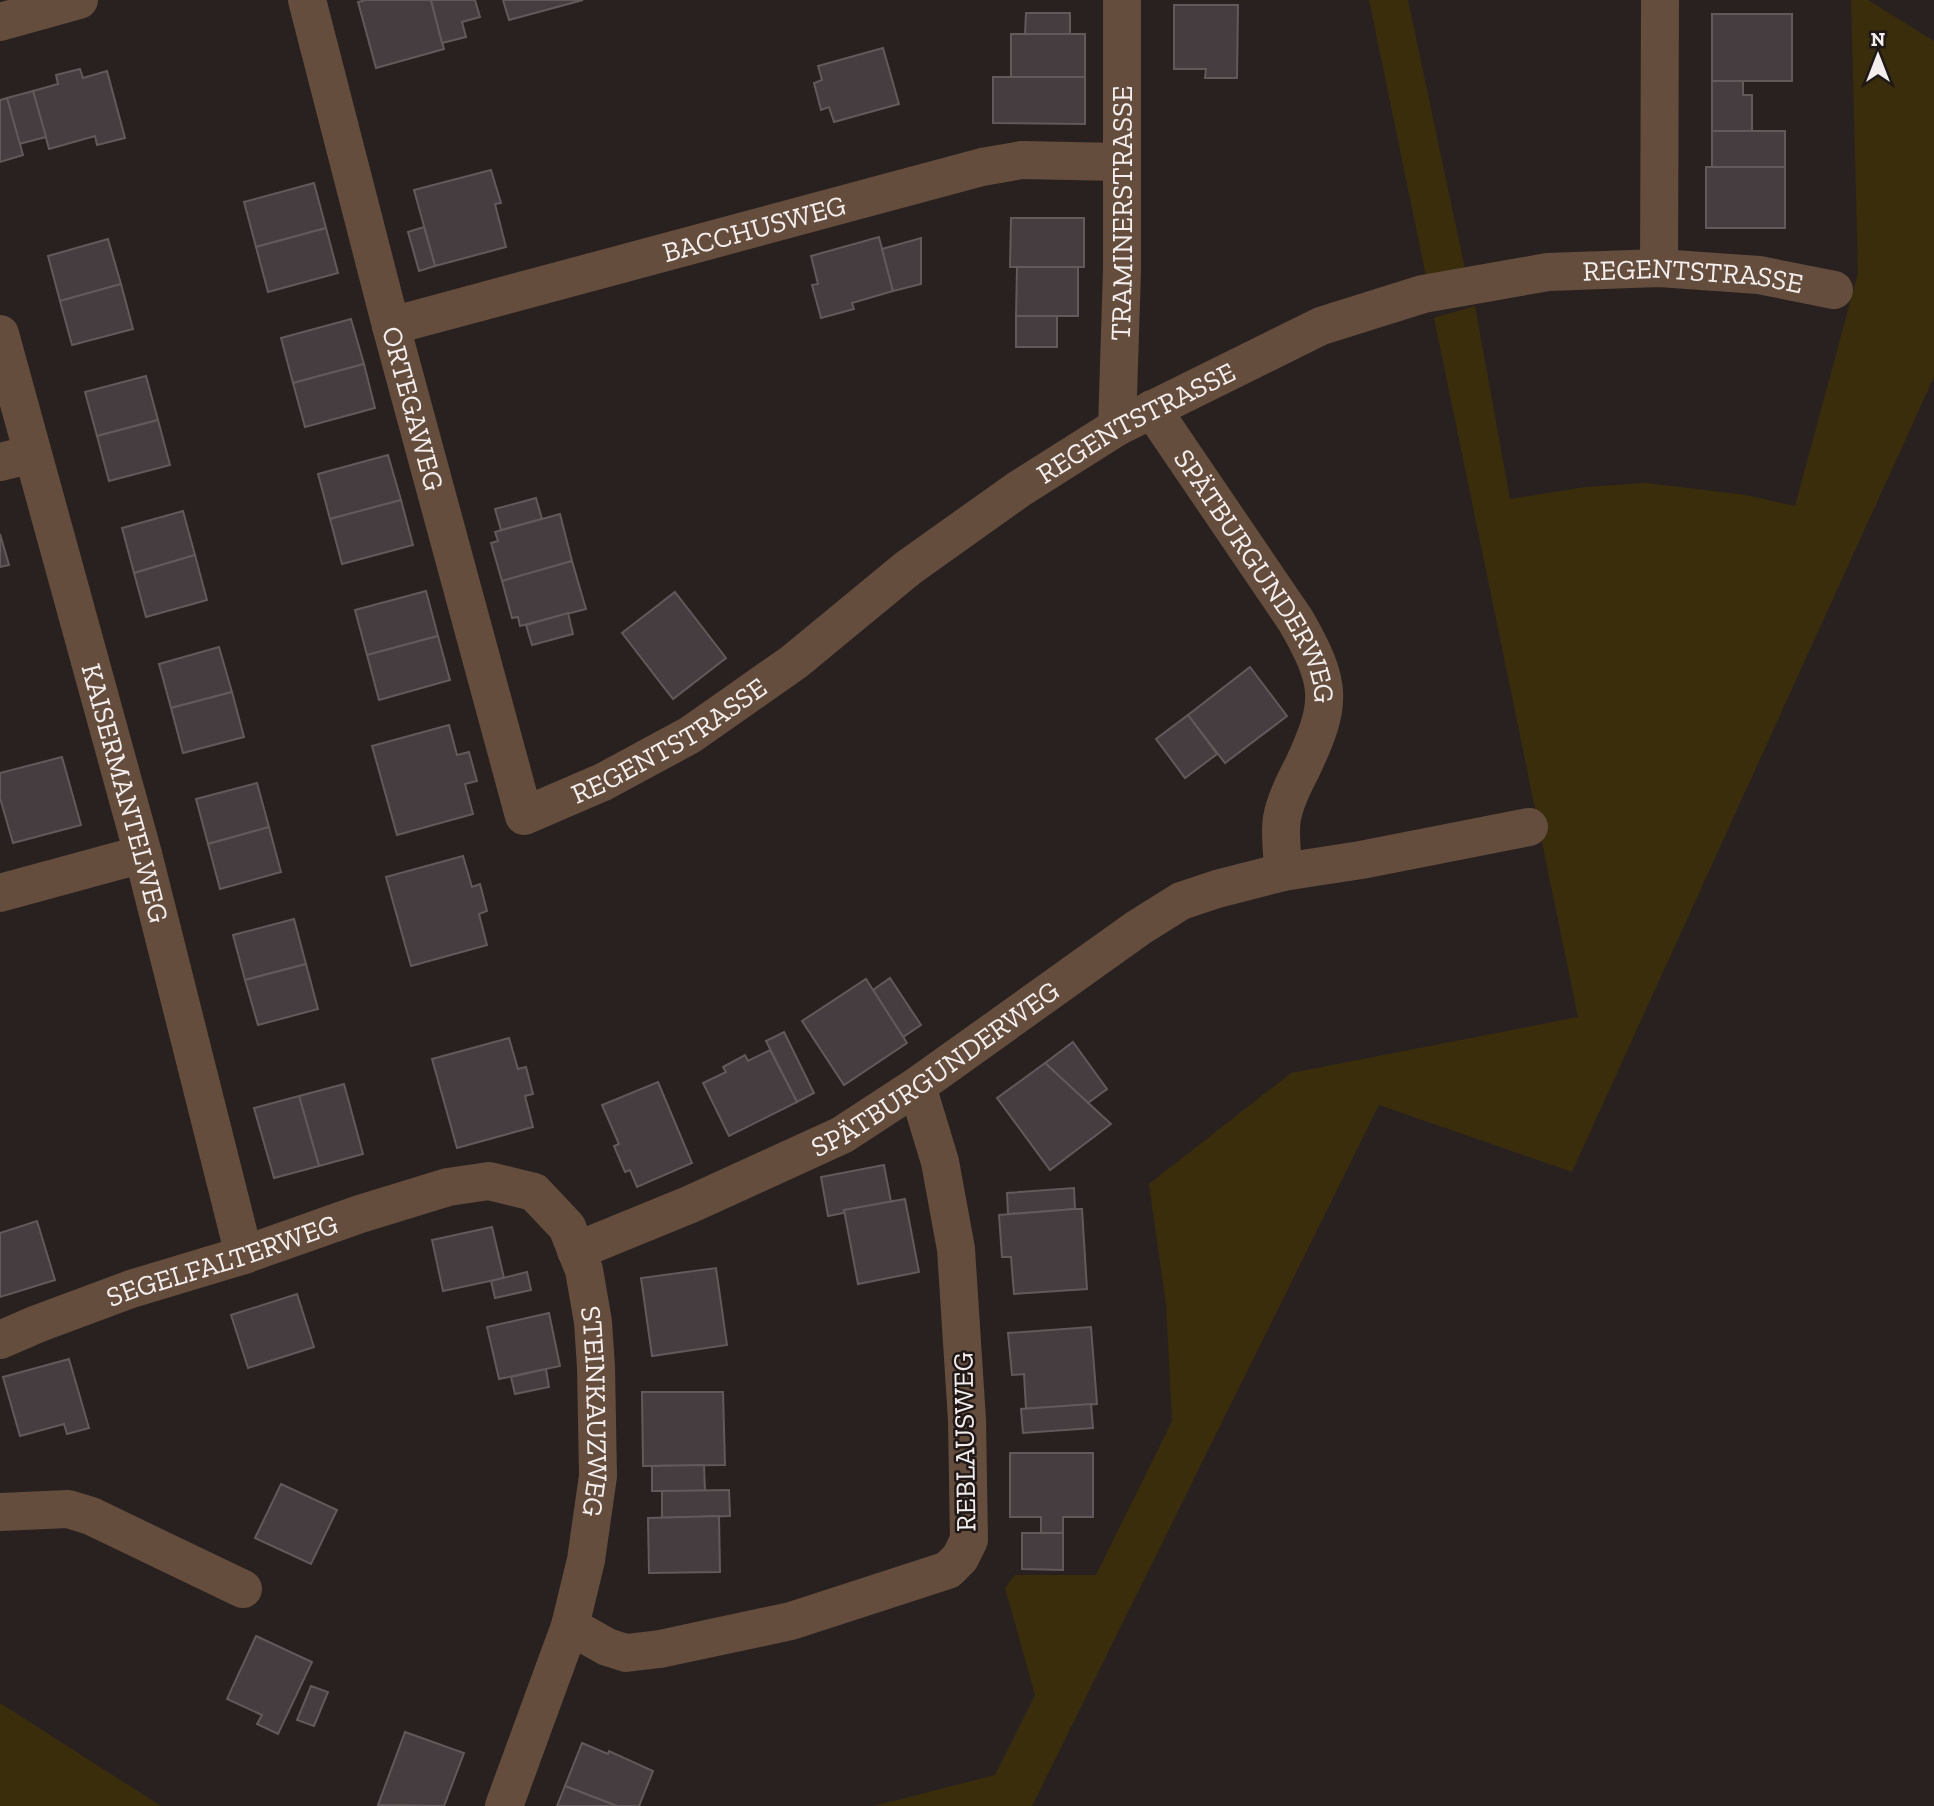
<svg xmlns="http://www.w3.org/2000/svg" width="1934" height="1806" viewBox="0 0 1934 1806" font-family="'Zilla Slab',serif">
	<rect width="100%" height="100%" fill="#292120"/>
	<g fill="#3a2d0c">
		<polygon points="1369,0 1408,0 1465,269 1427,281"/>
		<polygon points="1851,0 1868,0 1934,41 1934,377 1572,1172 1379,1105 1032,1806 874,1806 995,1775 1035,1695 1005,1588 1015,1575 1096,1575 1172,1421 1166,1305 1149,1184 1291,1073 1578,1017 1434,318 1475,306 1510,499 1585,487 1646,483 1746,495 1795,506 1858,273"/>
		<polygon points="0,1703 161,1806 0,1806"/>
	</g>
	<g fill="#463d40" stroke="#62595b" stroke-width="2">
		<polygon points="366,0 431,0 444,49 376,68 358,2"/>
		<polygon points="431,0 475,0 480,17 462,22 466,37 442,43"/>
		<polygon points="503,0 583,0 509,20"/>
		<polygon points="1174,5 1238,5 1237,78 1205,78 1206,69 1174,69"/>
		<polygon points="1026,13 1070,13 1070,34 1025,34"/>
		<rect x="1712" y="14" width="80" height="67"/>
		<rect x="1011" y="34" width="74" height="43"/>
		<polygon points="883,48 899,104 834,122 829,107 821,110 814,83 822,80 818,66"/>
		<polygon points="80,69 83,78 107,71 125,138 97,145 95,136 49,149 33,91 58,84 56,75"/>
		<polygon points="993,77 1085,77 1085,124 993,123"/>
		<polygon points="1712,81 1743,81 1743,95 1752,95 1752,131 1712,131"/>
		<polygon points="33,91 46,137 19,144 7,98"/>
		<polygon points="7,98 23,155 0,162 0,100"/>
		<rect x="1712" y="131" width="73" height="36"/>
		<rect x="1706" y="167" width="79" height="61"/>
		<polygon points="491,170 501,203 495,204 506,247 435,266 414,190"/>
		<polygon points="314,183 326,228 256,247 244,202"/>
		<polygon points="1011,218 1084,218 1084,267 1010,267"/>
		<polygon points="424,227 435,266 419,271 408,232"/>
		<polygon points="326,228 338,273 268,292 256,247"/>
		<polygon points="879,237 893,291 852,303 854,309 821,318 812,285 818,284 811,256"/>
		<polygon points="921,238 921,284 893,291 882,249"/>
		<polygon points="108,239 121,284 60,301 48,256"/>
		<polygon points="1017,267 1078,267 1078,316 1016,316"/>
		<polygon points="121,284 133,329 72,345 60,301"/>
		<rect x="1016" y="316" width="41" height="31"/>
		<polygon points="351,319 364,364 293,383 281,338"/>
		<polygon points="364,364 375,408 305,427 293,383"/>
		<polygon points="146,376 158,420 97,436 85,392"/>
		<polygon points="158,420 170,465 109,481 97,436"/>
		<polygon points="388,455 401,500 330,519 318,474"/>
		<polygon points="536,498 542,519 501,530 495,509"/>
		<polygon points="401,500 413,545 342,564 330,519"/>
		<polygon points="183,511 195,555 134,573 122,528"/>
		<polygon points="560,514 572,561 502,581 491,543 498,541 495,532"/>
		<polygon points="0,534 9,565 0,567"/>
		<polygon points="195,555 207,600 146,617 134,573"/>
		<polygon points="572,561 586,609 520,626 518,617 512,618 502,581"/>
		<polygon points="426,591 438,636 367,655 355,610"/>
		<polygon points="675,592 726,658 673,699 622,633"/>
		<polygon points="568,613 573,634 532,645 526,625"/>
		<polygon points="438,636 450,680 379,700 367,655"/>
		<polygon points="219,647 232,692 171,708 159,664"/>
		<polygon points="1250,667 1287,716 1225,763 1188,715"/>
		<polygon points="232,692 244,737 183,753 171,708"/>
		<polygon points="1188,715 1217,754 1185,778 1156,739"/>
		<polygon points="449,725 457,755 469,752 477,781 465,784 473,814 397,835 372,746"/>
		<polygon points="62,757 81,825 13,843 0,798 0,773"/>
		<polygon points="257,783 269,827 208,844 196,799"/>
		<polygon points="269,827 281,872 220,889 208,844"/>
		<polygon points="463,856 472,887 480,884 487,911 479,914 487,945 411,966 386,877"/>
		<polygon points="294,919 306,964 245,980 233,935"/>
		<polygon points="306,964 318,1009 258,1025 245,980"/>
		<polygon points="890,978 921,1025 903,1037 873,990"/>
		<polygon points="866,979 907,1043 844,1085 802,1021"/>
		<polygon points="784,1032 814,1093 797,1102 766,1041"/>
		<polygon points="509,1038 518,1069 526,1067 533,1094 525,1096 533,1127 457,1148 432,1059"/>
		<polygon points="1073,1042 1107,1089 1088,1103 1045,1063"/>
		<polygon points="770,1050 797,1102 729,1136 703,1083 726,1072 723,1067 745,1055 748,1061"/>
		<polygon points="1045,1063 1111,1124 1050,1170 997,1098"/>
		<polygon points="658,1082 692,1163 637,1187 630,1170 625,1172 614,1146 619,1144 602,1105"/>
		<polygon points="344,1084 363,1154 319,1166 299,1096"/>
		<polygon points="299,1096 319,1166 274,1178 254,1108"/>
		<polygon points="884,1165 891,1202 844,1210 844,1213 828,1216 821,1177"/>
		<polygon points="1074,1188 1075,1209 1008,1214 1007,1193"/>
		<polygon points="905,1199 919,1272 858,1284 844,1210"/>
		<polygon points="1075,1209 1082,1209 1087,1289 1014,1294 1011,1257 1002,1257 999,1215"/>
		<polygon points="37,1221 55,1280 0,1297 0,1233"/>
		<polygon points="492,1227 504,1278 443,1291 432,1240"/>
		<polygon points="716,1268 727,1345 652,1356 641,1278"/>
		<polygon points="527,1272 531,1290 495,1298 491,1281"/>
		<polygon points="297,1294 314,1347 248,1368 231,1315"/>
		<polygon points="549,1313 560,1366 499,1379 487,1327"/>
		<polygon points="1091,1327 1097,1404 1026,1409 1024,1374 1012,1375 1008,1333"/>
		<polygon points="69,1359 89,1428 67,1434 64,1424 20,1436 3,1377"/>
		<polygon points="546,1369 549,1387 515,1394 511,1377"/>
		<polygon points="642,1392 723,1392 725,1465 643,1466"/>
		<polygon points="1091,1404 1093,1428 1023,1433 1021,1409"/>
		<polygon points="1010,1453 1093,1453 1093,1517 1063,1517 1063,1533 1041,1533 1041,1517 1010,1517"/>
		<polygon points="704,1465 705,1491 652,1491 652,1466"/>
		<polygon points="281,1484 337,1510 311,1564 255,1538"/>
		<polygon points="729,1490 730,1516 662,1518 662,1491"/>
		<polygon points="719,1516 720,1572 649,1573 648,1518"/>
		<polygon points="1022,1533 1063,1533 1063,1570 1022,1569"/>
		<polygon points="256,1636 312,1662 278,1734 257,1724 262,1715 227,1699"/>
		<polygon points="311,1686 328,1692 314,1726 297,1720"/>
		<polygon points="405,1732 464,1753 444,1806 378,1805"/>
		<polygon points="582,1743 608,1754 609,1751 653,1771 639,1806 617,1806 565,1786"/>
		<polygon points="565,1786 617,1806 557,1806"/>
	</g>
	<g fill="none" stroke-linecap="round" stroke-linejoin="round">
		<g stroke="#644d3d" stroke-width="38">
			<path id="s1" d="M307,0L391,326L524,816L603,782L690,735L794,662L908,568L1019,489L1117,427L1321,326L1423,294L1548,272L1659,268L1759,275L1834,290"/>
			<polyline points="0,22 79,0"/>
			<polyline points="1659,268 1660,0"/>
			<path id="s2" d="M391,326L982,167L1022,160L1120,162"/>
			<path id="s3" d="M0,334L143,854L244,1255"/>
			<path id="s4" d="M1152,409L1296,621C1332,684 1333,702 1302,768C1294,783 1285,801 1282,818C1279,835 1283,855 1283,872"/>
			<path id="s5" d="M1117,427L1122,270V0"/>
			<polyline points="0,462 32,454"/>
			<polyline points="0,893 143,854"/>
			<path id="s6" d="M576,1251L691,1204L842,1135L917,1086L1138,928L1181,901L1217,889L1283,872L1361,860L1529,827"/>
			<path id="s7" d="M0,1340L37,1324L131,1289L244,1255L360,1214L448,1187L489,1181L534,1192L567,1227L584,1270L593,1322L596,1367L598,1476L586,1560L570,1626L504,1806"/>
			<polyline points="0,1512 68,1509 91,1516 243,1589"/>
			<polyline points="570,1626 607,1647 626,1653 660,1649 791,1621 948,1570 960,1558 969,1540 967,1420 956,1249 940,1162 917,1086"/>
		</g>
	</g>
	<g text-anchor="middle" stroke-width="5" stroke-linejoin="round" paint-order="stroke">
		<g font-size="28" fill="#f3eeed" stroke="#1f1817">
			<text dy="10" stroke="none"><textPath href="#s5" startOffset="214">TRAMINERSTRASSE</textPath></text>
			<text dy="10" stroke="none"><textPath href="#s2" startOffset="376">BACCHUSWEG</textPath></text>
			<text dy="10" stroke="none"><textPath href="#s1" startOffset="2163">REGENTSTRASSE</textPath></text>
			<text dy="10" stroke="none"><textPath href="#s1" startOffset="422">ORTEGAWEG</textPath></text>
			<text dy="10" stroke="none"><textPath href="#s1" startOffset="1575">REGENTSTRASSE</textPath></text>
			<text dy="10" stroke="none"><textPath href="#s4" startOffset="198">SPÄTBURGUNDERWEG</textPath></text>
			<text dy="10" stroke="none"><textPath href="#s1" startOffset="1008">REGENTSTRASSE</textPath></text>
			<text dy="10" stroke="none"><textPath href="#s3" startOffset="476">KAISERMANTELWEG</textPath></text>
			<text dy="10" stroke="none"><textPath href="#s6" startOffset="404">SPÄTBURGUNDERWEG</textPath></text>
			<text dy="10" stroke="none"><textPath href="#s7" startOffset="236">SEGELFALTERWEG</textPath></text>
			<text dy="10" stroke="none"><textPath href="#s7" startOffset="798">STEINKAUZWEG</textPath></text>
			<text transform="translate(964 1442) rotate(-91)" y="10">REBLAUSWEG</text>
		</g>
	</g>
	<g transform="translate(1878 56)" stroke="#1f1817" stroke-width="5" paint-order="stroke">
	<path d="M0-5L12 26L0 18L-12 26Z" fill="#f3eeed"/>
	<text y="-10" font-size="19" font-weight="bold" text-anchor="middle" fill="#f3eeed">N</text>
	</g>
</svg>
